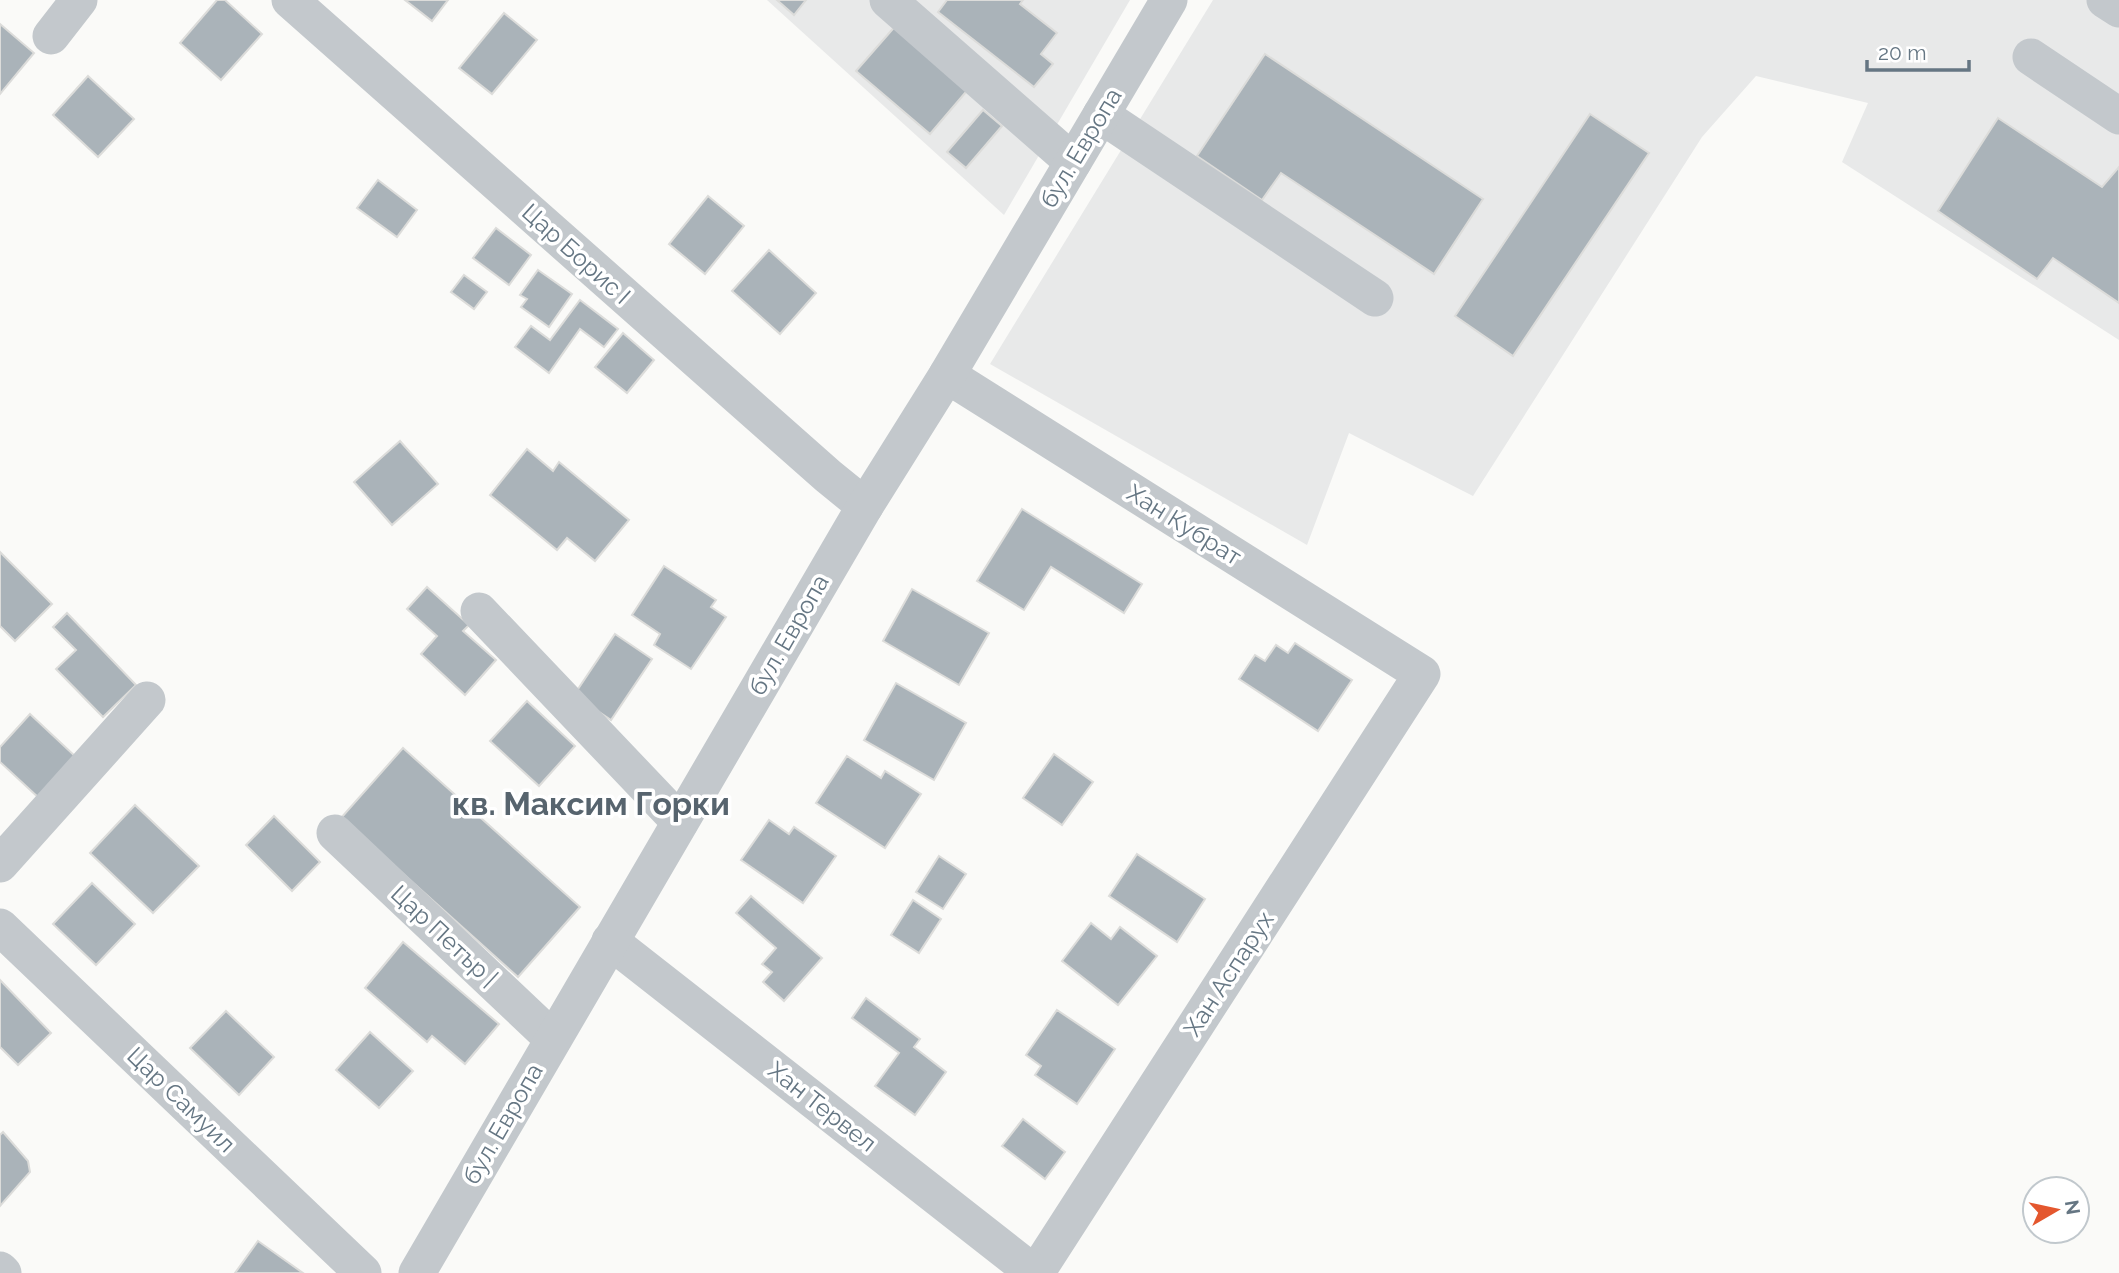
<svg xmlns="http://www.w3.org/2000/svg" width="2119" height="1273" viewBox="0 0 2119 1273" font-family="Raleway,sans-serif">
	<rect width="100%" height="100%" fill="#fafaf8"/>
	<g fill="#e8e9e9">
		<polygon points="767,0 1130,0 1004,215"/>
		<polygon points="1213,0 2119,0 2119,340 1842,162 1868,103 1756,76 1702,137 1473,496 1349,433 1307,545 990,364"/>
	</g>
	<g fill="#aab3b9" stroke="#dcdcda" stroke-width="2">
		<polygon points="217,0 225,0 262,34 221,80 180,43"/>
		<polygon points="405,0 448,0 432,21"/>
		<polygon points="777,0 806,0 794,15"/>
		<polygon points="947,0 1023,0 1020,4 1057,33 1041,54 1053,64 1034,87 938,12"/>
		<polygon points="504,13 537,40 492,94 459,68"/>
		<polygon points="898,23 971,86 930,134 856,71"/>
		<polygon points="0,24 34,53 0,94"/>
		<polygon points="1265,54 1483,199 1434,274 1281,173 1262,200 1197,156"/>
		<polygon points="88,76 134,119 98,157 53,115"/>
		<polygon points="983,110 1002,126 966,168 947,152"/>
		<polygon points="1590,114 1649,153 1513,356 1455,316"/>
		<polygon points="1998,118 2102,187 2119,167 2119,303 2053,258 2037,279 1938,211"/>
		<polygon points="378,180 417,210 397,237 357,208"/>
		<polygon points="708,196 744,226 705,274 669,244"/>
		<polygon points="496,228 531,255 509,285 473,258"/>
		<polygon points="769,250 816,293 780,334 732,291"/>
		<polygon points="538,270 572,294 549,327 521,307 527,299 520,295"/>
		<polygon points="464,275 487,292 474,309 451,292"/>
		<polygon points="580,300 618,329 604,347 580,329 549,373 515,347 531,326 550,340"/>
		<polygon points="623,333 654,360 627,393 595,367"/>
		<polygon points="400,441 438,484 392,525 354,482"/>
		<polygon points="527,449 553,471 559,462 629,520 595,561 567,538 557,550 490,495"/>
		<polygon points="1022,509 1142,584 1124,613 1051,567 1024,610 977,581"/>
		<polygon points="0,552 52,604 15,641 0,626"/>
		<polygon points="664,566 716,600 711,607 726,617 691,669 654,645 660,634 632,615"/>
		<polygon points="427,587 469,625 463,631 496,660 465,695 421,654 437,636 407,609"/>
		<polygon points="912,589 989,633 959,685 883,641"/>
		<polygon points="67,613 136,685 103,717 56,669 76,650 53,627"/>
		<polygon points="615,634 652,659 611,720 574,695"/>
		<polygon points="1295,643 1352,680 1318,731 1239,679 1255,655 1265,661 1276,645 1288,653"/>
		<polygon points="896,683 966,723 934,780 864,740"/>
		<polygon points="527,701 575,746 539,786 490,741"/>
		<polygon points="30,714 77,758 40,799 0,762 0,747"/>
		<polygon points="403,748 580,907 518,977 341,818"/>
		<polygon points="1054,754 1093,782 1062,825 1023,798"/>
		<polygon points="847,756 881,778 885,771 921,794 885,848 816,803"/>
		<polygon points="135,805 199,866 153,913 90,853"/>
		<polygon points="274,816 320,862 292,891 246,845"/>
		<polygon points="769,820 789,834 794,827 836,856 803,903 741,860"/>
		<polygon points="1137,854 1205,899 1177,942 1109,896"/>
		<polygon points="939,856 966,874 943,909 916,892"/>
		<polygon points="92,883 135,924 96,965 53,924"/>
		<polygon points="751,896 822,958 784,1001 763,982 772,972 762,964 776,948 736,913"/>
		<polygon points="913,900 941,919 919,953 891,935"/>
		<polygon points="1091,923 1111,939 1120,927 1157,956 1118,1005 1062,961"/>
		<polygon points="403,942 499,1024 465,1064 432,1036 427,1042 365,988"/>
		<polygon points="0,980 51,1033 18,1065 0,1047"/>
		<polygon points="866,998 920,1039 914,1047 946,1072 915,1115 875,1086 899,1053 852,1018"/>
		<polygon points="1057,1010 1115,1049 1077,1104 1035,1075 1041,1066 1026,1055"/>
		<polygon points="226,1011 274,1057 239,1095 190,1048"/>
		<polygon points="370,1032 413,1071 379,1108 336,1070"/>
		<polygon points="1023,1119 1065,1152 1045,1179 1002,1146"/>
		<polygon points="3,1132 28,1161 30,1172 0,1206 0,1135"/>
		<polygon points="258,1241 303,1273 235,1273"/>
	</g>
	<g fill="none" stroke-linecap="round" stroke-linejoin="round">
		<g stroke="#c3c8cc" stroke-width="37">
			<polyline points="290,0 828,476 865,506"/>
			<polyline points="888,0 1073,162"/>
			<polyline points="2105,0 2119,9"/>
			<polyline points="51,36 79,0"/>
			<polyline points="2031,57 2119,116"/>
			<polyline points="1101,115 1375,298"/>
			<polyline points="947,375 1422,674 1036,1273"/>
			<polyline points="479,611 680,822"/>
			<polyline points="335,833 553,1039"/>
			<polyline points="0,864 147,700"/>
			<polyline points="0,927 363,1273"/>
			<polyline points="610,941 1034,1273"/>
			<polyline points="0,1270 3,1273"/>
			<polyline points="417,1273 865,506 947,375 1169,0"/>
		</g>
	</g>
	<g text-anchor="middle" stroke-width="7" stroke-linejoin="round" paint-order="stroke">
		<g font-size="24" fill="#657683" stroke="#fff">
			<text transform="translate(1081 148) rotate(-59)" y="8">бул. Европа</text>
			<text transform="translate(576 254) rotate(42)" y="8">Цар Борис I</text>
			<text transform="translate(1184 525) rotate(32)" y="8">Хан Кубрат</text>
			<text transform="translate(789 635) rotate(-60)" y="8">бул. Европа</text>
			<text transform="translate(444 936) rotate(43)" y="8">Цар Петър |</text>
			<text transform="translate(1229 974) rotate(-57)" y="8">Хан Аспарух</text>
			<text transform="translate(181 1100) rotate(44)" y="8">Цар Самуил</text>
			<text transform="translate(822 1107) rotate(38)" y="8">Хан Тервел</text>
			<text transform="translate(503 1124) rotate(-60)" y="8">бул. Европа</text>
		</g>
		<g font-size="32" font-weight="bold" fill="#57646e" stroke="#fff">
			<text x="591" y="815">кв. Максим Горки</text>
		</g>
	</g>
	<g transform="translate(2056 1210) rotate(81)"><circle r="33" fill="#ffffff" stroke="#c1c8cd" stroke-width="2"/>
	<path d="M0-5L12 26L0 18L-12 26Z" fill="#e4572e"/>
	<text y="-10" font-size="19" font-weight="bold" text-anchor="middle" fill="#657683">N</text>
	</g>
	<path d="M1867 60v10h102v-10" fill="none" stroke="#657683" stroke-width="3.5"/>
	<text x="1878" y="60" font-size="21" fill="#657683" stroke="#ffffff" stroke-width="5" paint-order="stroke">20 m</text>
</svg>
